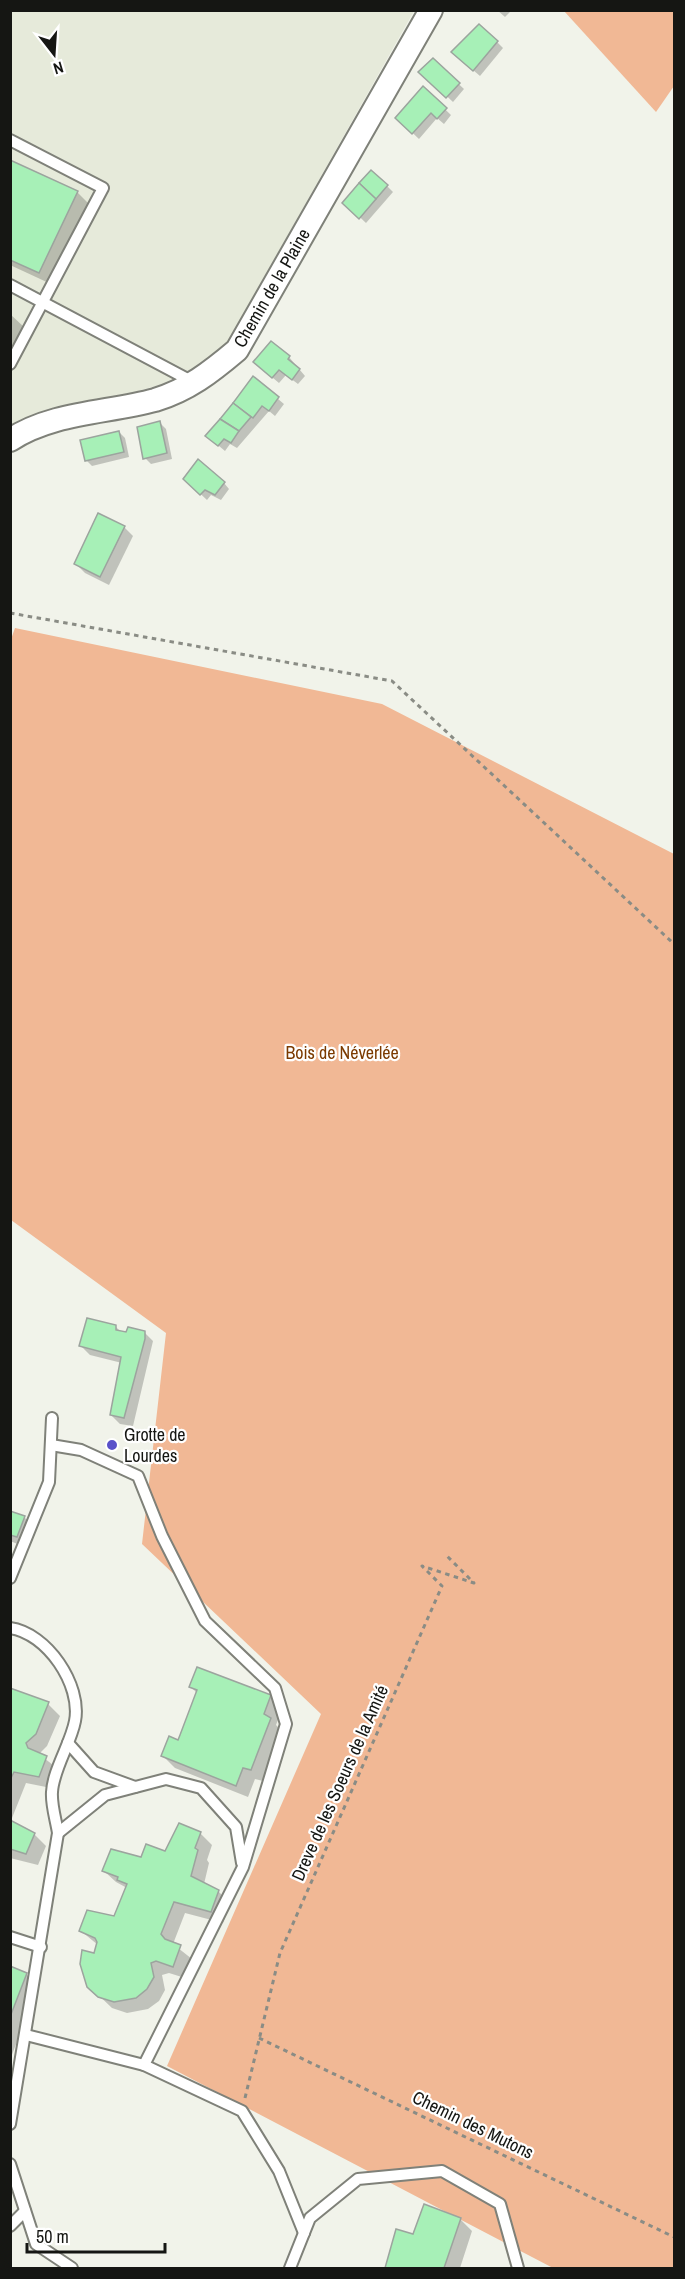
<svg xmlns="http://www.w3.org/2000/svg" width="685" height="2279" viewBox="0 0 685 2279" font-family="'Archivo Narrow',sans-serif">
	<rect width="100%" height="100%" fill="#f1f3ea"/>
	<polygon fill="#e6eada" points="11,11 414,11 212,370 11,427"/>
	<g fill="#f1b895">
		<polygon points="564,11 674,11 674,86 656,112"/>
		<polygon points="15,628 382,704 674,854 674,2268 553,2268 167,2066 321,1714 142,1544 166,1333 11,1220 10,642"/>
	</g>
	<g fill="#0003">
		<polygon points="497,10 508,10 510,12 505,17"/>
		<polygon points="497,42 503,48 480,76 459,58"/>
		<polygon points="433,60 464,89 453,102 421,72"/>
		<polygon points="423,88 451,115 444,124 437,118 419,139 397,118"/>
		<polygon points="10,161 77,192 89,204 51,284 10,265"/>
		<polygon points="387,186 393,192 366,223 344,202"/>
		<polygon points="10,314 24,327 10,356"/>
		<polygon points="289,357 305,376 298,384 286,375 279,383 261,368"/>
		<polygon points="253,378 284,404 275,416 269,411 237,448 230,444 225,451 207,436"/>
		<polygon points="160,423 166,429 172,459 151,464 145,458"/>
		<polygon points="119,432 125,438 129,457 92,466 86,460"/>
		<polygon points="224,483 229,489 221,500 211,495 207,500 191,485"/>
		<polygon points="124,527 133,536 109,585 85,573 76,564"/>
		<polygon points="115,1326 122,1333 144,1332 153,1341 133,1426 120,1424 111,1415 122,1363 90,1355 81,1346"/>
		<polygon points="10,1512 24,1517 36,1529 28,1548 10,1541"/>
		<polygon points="191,1687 270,1697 282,1709 276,1725 282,1731 263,1781 255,1779 248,1797 175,1768 163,1756 179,1742 197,1693"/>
		<polygon points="10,1689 48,1704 60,1716 47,1746 39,1754 58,1769 51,1788 26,1783 10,1823"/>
		<polygon points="10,1823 34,1834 46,1846 38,1865 10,1858"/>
		<polygon points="200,1833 212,1845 207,1860 209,1863 204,1884 218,1891 230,1903 223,1923 185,1913 173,1944 192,1959 185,1978 169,1973 162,1975 165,1990 159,2001 148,2009 127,2013 112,2008 89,1986 98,1945 81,1931 115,1917 127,1888 116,1882 104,1871 165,1853"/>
		<polygon points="10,1968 26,1974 38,1986 10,2060"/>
		<polygon points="460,2219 472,2231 460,2268 388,2268 397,2231 414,2236"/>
	</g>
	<g fill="#a7f0b7" stroke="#9ca49e" stroke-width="1.5">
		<polygon points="479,24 498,41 473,71 451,52"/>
		<polygon points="433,58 460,83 446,98 418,72"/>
		<polygon points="423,86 447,108 437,119 431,113 412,134 395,118"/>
		<polygon points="10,160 78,191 39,273 10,260"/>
		<polygon points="371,170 388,185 376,199 359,183"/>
		<polygon points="359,183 376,199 359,219 342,203"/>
		<polygon points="271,341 290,356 288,359 300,369 292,380 279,370 272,378 253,362"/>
		<polygon points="253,376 279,397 269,411 262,406 253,418 233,403"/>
		<polygon points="233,403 251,417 239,431 220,419"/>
		<polygon points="220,419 239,431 231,443 224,439 218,446 205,436"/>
		<polygon points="160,421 167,453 143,459 137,427"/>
		<polygon points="119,431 124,452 85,461 80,440"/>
		<polygon points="198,459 225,482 215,495 205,490 200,495 183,479"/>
		<polygon points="98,513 125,526 100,577 74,564"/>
		<polygon points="87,1318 116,1325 116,1330 126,1332 128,1327 145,1331 145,1339 124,1418 110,1415 121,1357 79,1346"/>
		<polygon points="10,1511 25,1516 17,1537 10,1535"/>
		<polygon points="197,1667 271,1695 264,1714 271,1718 251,1770 243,1768 236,1786 161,1756 169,1736 178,1740 180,1735 197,1690 189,1687"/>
		<polygon points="10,1688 49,1702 36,1734 26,1743 28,1748 47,1756 39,1777 14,1772 10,1780"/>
		<polygon points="10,1820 35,1833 26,1854 10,1849"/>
		<polygon points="179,1823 201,1832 195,1848 198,1850 191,1876 219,1890 211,1912 174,1902 161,1934 165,1939 181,1945 173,1967 156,1961 151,1963 154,1977 147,1989 136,1998 114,2002 98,1997 87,1987 80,1964 82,1950 94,1953 97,1942 95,1938 79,1931 87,1910 114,1916 127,1884 117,1880 118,1877 102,1871 111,1849 141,1857 146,1844 165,1851"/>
		<polygon points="10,1966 27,1973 10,2017"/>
		<polygon points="424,2204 461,2218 444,2268 385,2268 396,2229 413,2234"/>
	</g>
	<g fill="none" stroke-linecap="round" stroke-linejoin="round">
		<g stroke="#7f8179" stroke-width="14">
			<g id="service">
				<polyline points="10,140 103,188 10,364"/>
				<polyline points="10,285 193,382"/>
				<polyline points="51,1445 81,1450 138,1476 162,1536 205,1621 275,1688 286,1724 243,1867 144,2065"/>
				<polyline points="10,1578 49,1482 52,1418"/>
				<path d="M10,1628C47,1633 82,1685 75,1721C71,1743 53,1770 52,1792C51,1805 56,1820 58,1833L10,2124"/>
				<polyline points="68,1743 94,1772 135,1787"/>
				<polyline points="58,1833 105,1795 166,1779 201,1788 236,1827 242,1863"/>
				<polyline points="10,1937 41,1947"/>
				<polyline points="26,2035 144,2065 242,2111 279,2171 304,2233"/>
				<polyline points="10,2164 36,2244 72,2268"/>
				<polyline points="10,2226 25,2211"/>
				<polyline points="290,2268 310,2218 358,2179 442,2171 500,2204 518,2268"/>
			</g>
		</g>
		<g stroke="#7f8179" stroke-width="26">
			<path id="minor" d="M10,440C53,412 107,413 155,400C188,390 211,372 237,350L431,10"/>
		</g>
		<g stroke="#8a8c85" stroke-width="3" stroke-dasharray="4.5 4.5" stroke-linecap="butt">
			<polyline points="10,613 392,681 674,944"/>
			<polyline points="259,2038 674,2237"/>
			<polyline points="245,2098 280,1953 442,1586 422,1566 474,1583 447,1556"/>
		</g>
		<use href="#service" stroke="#fff" stroke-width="10"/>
		<use href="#minor" stroke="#fff" stroke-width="22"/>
	</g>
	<circle fill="#5951c9" stroke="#fff" stroke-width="2" cx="112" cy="1445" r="6"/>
	<g text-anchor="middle" stroke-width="4.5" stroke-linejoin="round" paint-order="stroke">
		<g font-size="18" fill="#151613" stroke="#fff">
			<text transform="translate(272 288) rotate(-60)" y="6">Chemin de la Plaine</text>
			<text transform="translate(340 1783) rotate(-66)" y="6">Dreve de les Soeurs de la Amité</text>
			<text transform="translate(473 2125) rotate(26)" y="6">Chemin des Mutons</text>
		</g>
		<g font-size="18" fill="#7b3a00" stroke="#fff">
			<text x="342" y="1059">Bois de Néverlée</text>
		</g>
		<g font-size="18" fill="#151613" stroke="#fff" text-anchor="start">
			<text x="124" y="1441">Grotte de<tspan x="124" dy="21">Lourdes</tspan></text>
		</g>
	</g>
	<rect width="685" height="2279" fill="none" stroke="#151613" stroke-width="24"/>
	<g transform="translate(54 54) rotate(163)" stroke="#ffffff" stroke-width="4.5" paint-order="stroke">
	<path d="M0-4.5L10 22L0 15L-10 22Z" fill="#151613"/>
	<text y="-9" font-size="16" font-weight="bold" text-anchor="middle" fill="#151613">N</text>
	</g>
	<path d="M27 2243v9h138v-9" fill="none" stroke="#151613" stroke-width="3"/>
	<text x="36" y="2243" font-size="18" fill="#151613" stroke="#ffffff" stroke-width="4.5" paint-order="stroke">50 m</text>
</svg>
